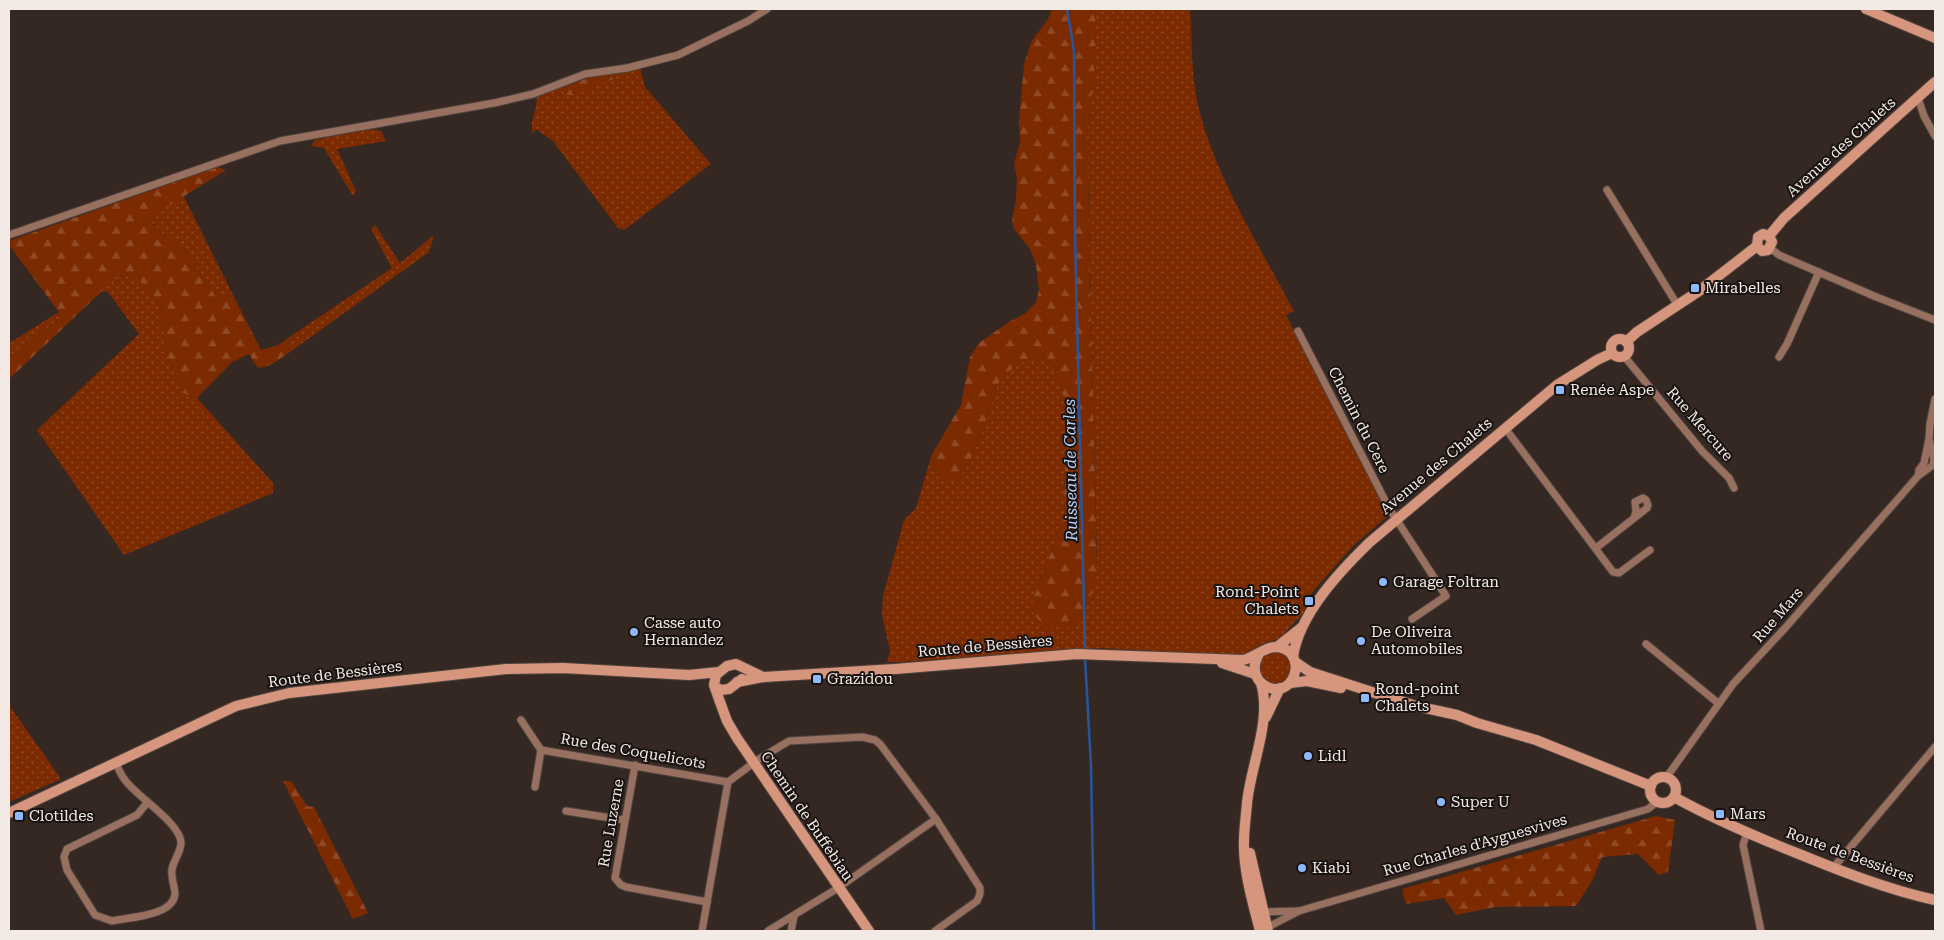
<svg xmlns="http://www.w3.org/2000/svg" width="1944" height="940" viewBox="0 0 1944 940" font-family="'Roboto Serif',serif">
	<defs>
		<pattern id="grass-dots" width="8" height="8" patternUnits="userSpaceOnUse" patternTransform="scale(1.25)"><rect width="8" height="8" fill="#7c2a00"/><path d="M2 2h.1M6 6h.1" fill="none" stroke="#8f4925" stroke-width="1.8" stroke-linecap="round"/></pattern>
		<pattern id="forest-firs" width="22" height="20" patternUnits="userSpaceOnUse" patternTransform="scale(1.25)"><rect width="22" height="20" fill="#7c2a00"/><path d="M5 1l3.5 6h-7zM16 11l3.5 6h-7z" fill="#8f4925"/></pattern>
	</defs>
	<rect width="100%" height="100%" fill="#352823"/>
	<g fill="url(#grass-dots)">
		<path d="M1095,9H1190C1192,35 1191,63 1195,89C1206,162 1259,245 1294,311L1286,315L1391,513L1354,545L1308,597L1304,612L1279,639L1262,644L1243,656L1100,648L902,662H887L890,651L882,615L883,596L904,520L916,508L928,467L946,480H956C977,456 988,416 997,386C1005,373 1025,355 1041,358C1045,359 1049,361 1053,363L1070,419L1069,443L1065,469L1064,504L1065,516L1033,599V612L1048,628L1058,626L1084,615C1090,596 1096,578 1097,559L1087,134C1092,92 1098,51 1095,9Z"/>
		<path d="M640,68L645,87L711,164L624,230L618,228L553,141L536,129L533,133C529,121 537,113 537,97L565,86L567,95L616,78L615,74Z"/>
		<polygon points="367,129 381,131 386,141 337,149 356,191 353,196 324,148 311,146 315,140"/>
		<polygon points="183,195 233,295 216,297 180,243 164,235 151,222 157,213"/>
		<polygon points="375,225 400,263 434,235 429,252 290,352 288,338 392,268 371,229"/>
		<polygon points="135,275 159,303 168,357 183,393 197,398 273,483 273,493 124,555 37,430 139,334 108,292 101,291 117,277"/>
		<polygon points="59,312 60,317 50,327 30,336 23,351 13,355 9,352 9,344 11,342"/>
		<circle cx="1275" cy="668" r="16"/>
		<polygon points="9,705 61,779 9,802"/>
	</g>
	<g fill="url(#forest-firs)">
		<path d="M1052,9H1095C1098,51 1092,92 1087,134L1097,571C1093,586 1087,622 1071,627C1066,629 1057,626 1048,628C1036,618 1032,615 1033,599L1065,516L1064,504L1065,469L1069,443L1070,419L1053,363C1049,361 1045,359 1041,358C1025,355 1005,373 997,386C987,417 978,455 956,480H946L928,467L932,454L961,405L970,357L979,343L1009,322L1026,313L1036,302L1039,290L1036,265L1030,249L1014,229L1012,220L1016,200L1017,177L1014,164L1020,142L1019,121L1024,64L1031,42L1048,19Z"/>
		<polygon points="615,74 616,78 574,95 567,95 565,86 594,76"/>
		<polygon points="217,167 226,170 157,213 151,223 164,235 180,243 216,297 233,295 261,350 278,345 288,338 290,352 271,365 258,368 249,354 232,362 197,398 183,393 168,357 159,303 135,275 117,277 9,379 9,352 13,355 23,351 30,336 50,327 60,317 59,312 9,245 9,241"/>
		<polygon points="283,781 291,781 307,806 314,807 368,913 353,919"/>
		<polygon points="1656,816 1675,820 1668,872 1659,875 1638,854 1602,857 1592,881 1576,906 1495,907 1456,915 1444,898 1406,904 1402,889"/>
	</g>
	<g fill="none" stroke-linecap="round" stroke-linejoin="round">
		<g stroke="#29559c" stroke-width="2.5">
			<polyline points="1067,9 1074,51 1075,234 1085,652"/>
			<polyline points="1085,658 1091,766 1094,931"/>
		</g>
		<g stroke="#50433e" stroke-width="9">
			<g id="street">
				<polyline points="1918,98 1924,116 1935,136"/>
				<polyline points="1607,190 1678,306"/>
				<polyline points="9,235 280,141 494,103 533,94 585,74 627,68 678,55 748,21 767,9"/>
				<polyline points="1770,248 1779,255 1874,296 1935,320"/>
				<polyline points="1298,331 1389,508 1446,596 1412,619"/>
				<polyline points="1624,356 1702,451 1729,478 1734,488"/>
				<polyline points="1779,357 1787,344 1819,272"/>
				<polyline points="1505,428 1613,572 1619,573 1650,550"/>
				<polyline points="1929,439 1924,463 1919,470 1918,476 1933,465 1934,460 1929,439 1930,424 1935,399"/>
				<polyline points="1596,548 1647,508 1648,505 1646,500 1643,498 1635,502 1636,511 1634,518"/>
				<polyline points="1646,644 1718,703"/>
				<polyline points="521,720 541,750"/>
				<path d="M116,763C118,768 121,775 125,780C137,797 179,822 181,842C181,855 170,863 172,875C172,881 175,888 175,894C173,916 130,917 112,921L95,915L67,870L64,857L67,849L137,815L147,803"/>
				<polyline points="635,765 615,878 621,885 626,887 707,902"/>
				<polyline points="1666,778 1733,684 1786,627 1918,476"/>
				<polyline points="535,787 541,750 728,782"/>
				<polyline points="566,811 624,820"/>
				<polyline points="1747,832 1743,845 1761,931"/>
				<polyline points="1833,868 1935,747"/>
				<polyline points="1261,915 1265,912 1299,911"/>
				<polyline points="1265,926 1272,925 1299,911 1648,809 1658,801"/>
				<polyline points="702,931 728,782 759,759 789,741 862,737 875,740 880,744 936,819 980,888 980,894 977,901 935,931"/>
				<polyline points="768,931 838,888 936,819"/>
				<polyline points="791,931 794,916"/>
			</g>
		</g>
		<g stroke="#50433e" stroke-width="12">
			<g id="secondary">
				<polyline points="1866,9 1935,38"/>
				<polyline points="1769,236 1784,218 1935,82"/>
				<polyline points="1757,246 1762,251 1768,250 1772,242 1769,236"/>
				<polyline points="1757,246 1758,237 1763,234 1769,236"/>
				<circle cx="1620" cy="348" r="9"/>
				<polyline points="1626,342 1637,332 1699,291 1757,246"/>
				<polyline points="1277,647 1301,628"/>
				<path d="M1293,657C1299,614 1340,571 1370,542L1557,385L1597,360L1612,353"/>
				<polyline points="1295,662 1310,672 1375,693 1416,706 1457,715 1477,723 1536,740 1651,786"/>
				<polyline points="1222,663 1255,674"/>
				<polyline points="763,677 736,664 727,666 716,675 714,685 720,702 727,721 737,738 869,931"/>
				<path d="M737,682L764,677L895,669L1077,654L1243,660C1255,657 1265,647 1275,647C1312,648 1294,708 1261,683C1253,674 1253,664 1259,654"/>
				<polyline points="1290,683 1307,681 1341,688"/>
				<polyline points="715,687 721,690 729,689 742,679"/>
				<polyline points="1266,717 1280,688"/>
				<circle cx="1663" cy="790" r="13"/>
				<path d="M1674,797C1714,819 1756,837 1799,854C1843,872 1889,890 1935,900"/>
				<polyline points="9,813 236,706 289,693 506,669 563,668 689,675 719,672"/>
				<polyline points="1250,853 1268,931"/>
				<path d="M1260,931C1253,903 1243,871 1244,841C1244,829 1246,816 1247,803C1251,764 1272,721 1261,683"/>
			</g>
		</g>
		<use href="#street" stroke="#987060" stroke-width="7"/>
		<use href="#secondary" stroke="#d6967d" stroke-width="10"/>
	</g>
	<g fill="#8eb9fc" stroke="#181210" stroke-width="2">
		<rect x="1690" y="283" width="10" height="10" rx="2.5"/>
		<rect x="1555" y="385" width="10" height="10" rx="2.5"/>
		<circle cx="1383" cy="582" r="5"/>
		<rect x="1304" y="596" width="10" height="10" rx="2.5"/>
		<circle cx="634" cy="632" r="5"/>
		<circle cx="1361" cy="641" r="5"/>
		<rect x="812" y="674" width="10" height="10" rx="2.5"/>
		<rect x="1360" y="693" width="10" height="10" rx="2.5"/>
		<circle cx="1308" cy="756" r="5"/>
		<circle cx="1441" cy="802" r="5"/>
		<rect x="1715" y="809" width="10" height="10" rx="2.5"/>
		<rect x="14" y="811" width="10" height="10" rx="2.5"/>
		<circle cx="1302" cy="868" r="5"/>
	</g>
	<g text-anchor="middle" stroke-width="4" stroke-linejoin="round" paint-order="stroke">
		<g font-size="15" fill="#f3eae6" stroke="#181210">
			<text transform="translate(1841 147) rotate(-42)" y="5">Avenue des Chalets</text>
			<text transform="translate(1359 420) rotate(63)" y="5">Chemin du Cere</text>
			<text transform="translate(1700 424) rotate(49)" y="5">Rue Mercure</text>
			<text transform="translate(1436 466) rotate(-40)" y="5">Avenue des Chalets</text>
			<text transform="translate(1778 615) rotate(-49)" y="5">Rue Mars</text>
			<text transform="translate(985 646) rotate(-5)" y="5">Route de Bessières</text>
			<text transform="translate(335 674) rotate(-7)" y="5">Route de Bessières</text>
			<text transform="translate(633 751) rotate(10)" y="5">Rue des Coquelicots</text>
			<text transform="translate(807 816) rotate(56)" y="5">Chemin de Buffebiau</text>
			<text transform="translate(611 823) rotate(-80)" y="5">Rue Luzerne</text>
			<text transform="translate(1475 845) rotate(-16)" y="5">Rue Charles d'Ayguesvives</text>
			<text transform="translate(1850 855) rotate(20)" y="5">Route de Bessières</text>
		</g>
		<g font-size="15" fill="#f3eae6" stroke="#181210" text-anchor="start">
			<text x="1705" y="293">Mirabelles</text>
			<text x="1570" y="395">Renée Aspe</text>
			<text x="1393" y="587">Garage Foltran</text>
			<text x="1299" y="597" text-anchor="end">Rond-Point<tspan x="1299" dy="17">Chalets</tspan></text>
			<text x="644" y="628">Casse auto<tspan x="644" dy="17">Hernandez</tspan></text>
			<text x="1371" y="637">De Oliveira<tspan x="1371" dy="17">Automobiles</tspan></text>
			<text x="827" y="684">Grazidou</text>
			<text x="1375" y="694">Rond-point<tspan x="1375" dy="17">Chalets</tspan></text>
			<text x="1318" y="761">Lidl</text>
			<text x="1451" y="807">Super U</text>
			<text x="1730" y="819">Mars</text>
			<text x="29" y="821">Clotildes</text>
			<text x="1312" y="873">Kiabi</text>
		</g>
		<g font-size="16" font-style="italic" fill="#bad3fb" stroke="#181210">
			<text transform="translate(1070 470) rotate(-91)" y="6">Ruisseau de Carles</text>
		</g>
	</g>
	<rect width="1944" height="940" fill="none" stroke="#f3eae6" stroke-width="20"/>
</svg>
